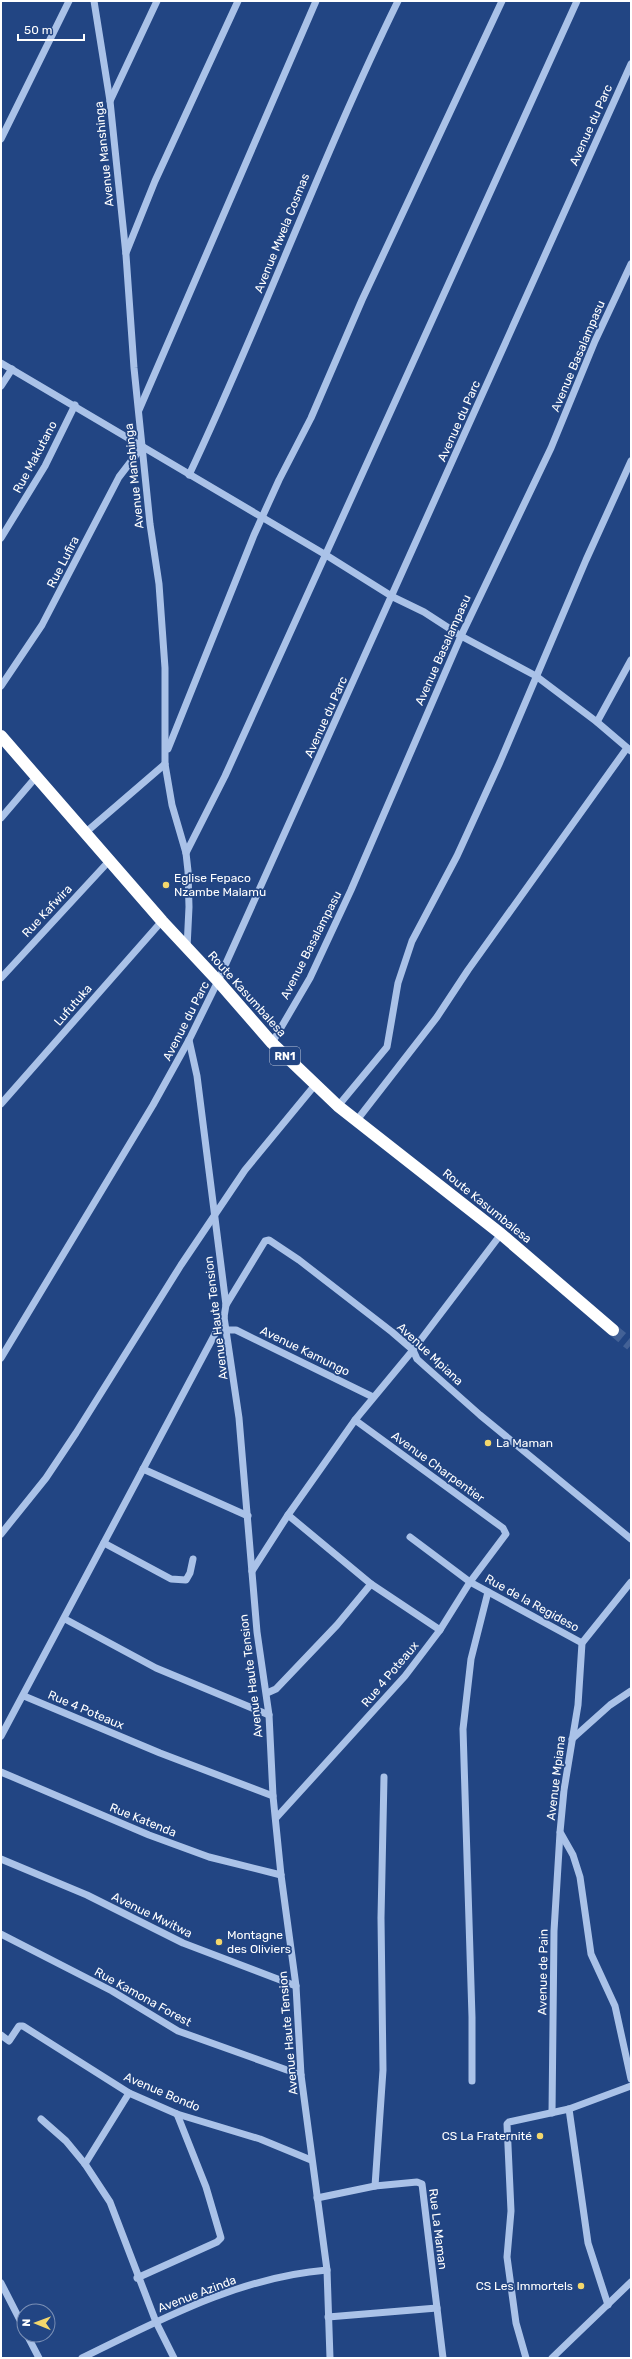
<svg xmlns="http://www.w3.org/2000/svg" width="632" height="2359" viewBox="0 0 632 2359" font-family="Rubik,sans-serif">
	<rect width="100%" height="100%" fill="#224583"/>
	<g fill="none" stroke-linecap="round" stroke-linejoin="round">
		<polyline stroke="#436196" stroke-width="12" stroke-dasharray="12 6" stroke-linecap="butt" points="613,1330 631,1345"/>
		<g stroke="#aac2e8" stroke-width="7">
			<polyline points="94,1 110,101 126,255 134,368 150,524 159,584 165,668 165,764 172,805 186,853 188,871 189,907 187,948"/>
			<polyline points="110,101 157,1"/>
			<polyline points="1,139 69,1"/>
			<polyline points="126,253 155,181 238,1"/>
			<polyline points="1,363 326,555 393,597 424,612 461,636 536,676 597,722 631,751"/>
			<polyline points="1,386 12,369"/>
			<polyline points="139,410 316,1"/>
			<path d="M189,475C263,319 322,156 398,1"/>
			<polyline points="1,538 45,466 75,405"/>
			<polyline points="1,686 42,625 119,477 142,447"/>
			<polyline points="597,722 631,660"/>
			<polyline points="168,749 254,535 279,480 311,418 362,300 502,1"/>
			<polyline points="1,818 36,777"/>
			<polyline points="85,833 165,764"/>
			<polyline points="186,853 225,776 577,1"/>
			<polyline points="1,978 110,860"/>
			<polyline points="189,1040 197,1076 226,1305 224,1317 239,1418 257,1632 269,1715 273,1796 281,1875 296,1986 301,2075 327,2270 330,2358"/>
			<polyline points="272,1043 310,978 351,890 461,636 551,448 595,341 631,264"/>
			<polyline points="1,1104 162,921"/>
			<polyline points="338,1106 387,1047 398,983 412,941 457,856 500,762 586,560 631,461"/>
			<polyline points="357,1120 437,1017 468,970 627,748"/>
			<polyline points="226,1305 265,1241 269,1240 299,1260 392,1332 413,1350 417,1359 427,1368 480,1415 631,1539"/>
			<polyline points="226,1330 236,1330 373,1397"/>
			<polyline points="1,1358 153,1105 189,1040 218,981 631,64"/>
			<polyline points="143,1469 248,1516"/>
			<polyline points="288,1515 371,1584 440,1630"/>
			<polyline points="1,1534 46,1478 76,1433 181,1265 245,1170 315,1085"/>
			<polyline points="410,1537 470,1582 582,1643"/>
			<polyline points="104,1543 171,1579 186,1580 190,1573 193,1559"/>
			<polyline points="252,1571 288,1515 355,1420 413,1350 501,1234"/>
			<polyline points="631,1582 582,1643 578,1705 564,1790 560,1832 573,1855 580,1877 591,1954 615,2006 631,2079"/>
			<polyline points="65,1619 156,1668 269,1715"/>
			<polyline points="267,1693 276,1689 337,1625 371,1584"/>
			<polyline points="24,1696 160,1753 273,1796"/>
			<polyline points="1,1736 224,1317"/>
			<polyline points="572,1739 610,1705 631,1691"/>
			<polyline points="1,1772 149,1835 209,1857 281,1875"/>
			<polyline points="276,1818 405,1676 440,1630 470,1582 506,1534 503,1528 355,1420"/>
			<polyline points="1,1859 87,1895 183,1943 296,1986"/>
			<polyline points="1,1934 112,1991 178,2031 301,2075"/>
			<polyline points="1,2035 9,2041 19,2026 23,2026 129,2093 177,2114 260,2139 311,2160"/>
			<polyline points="472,2081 472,2017 463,1729 471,1659 488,1592"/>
			<polyline points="569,2109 588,2243 608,2305"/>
			<polyline points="552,2113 554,1931 560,1833"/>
			<polyline points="41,2119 66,2141 85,2164 110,2202 156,2322 174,2358"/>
			<polyline points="85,2164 129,2093"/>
			<polyline points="375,2186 383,2070 381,1918 384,1777"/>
			<polyline points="317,2198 375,2186 417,2182 422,2184 443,2358"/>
			<polyline points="137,2278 217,2242 221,2238 206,2187 177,2114"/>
			<polyline points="1,2283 24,2328"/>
			<polyline points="328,2317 437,2308"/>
			<polyline points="27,2335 39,2358"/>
			<path d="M82,2358C160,2320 239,2277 327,2270"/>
			<polyline points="526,2358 516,2323 507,2257 511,2211 507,2124 509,2122 569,2109 631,2086"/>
			<polyline points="552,2358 631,2282"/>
		</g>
		<polyline stroke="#fff" stroke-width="12" points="1,736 162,921 218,981 272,1043 338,1106 501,1234 613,1330"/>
	</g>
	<g fill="#f4d76c" stroke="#224583" stroke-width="1.5">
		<circle cx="166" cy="885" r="4"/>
		<circle cx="488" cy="1443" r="4"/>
		<circle cx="219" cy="1942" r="4"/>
		<circle cx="540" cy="2136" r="4"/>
		<circle cx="581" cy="2286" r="4"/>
	</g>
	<g text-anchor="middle" stroke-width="3.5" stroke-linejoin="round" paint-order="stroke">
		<rect fill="#224583" stroke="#bdc7da" stroke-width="1" x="270" y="1047" width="30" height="18" rx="3"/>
		<g font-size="11" font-weight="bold" fill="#fff">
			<text x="285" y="1060">RN1</text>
		</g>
		<g font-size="12" fill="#fff" stroke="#224583">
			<text transform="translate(591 125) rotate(-66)" y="4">Avenue du Parc</text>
			<text transform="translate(104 154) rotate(-96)" y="4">Avenue Manshinga</text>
			<text transform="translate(282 233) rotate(-68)" y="4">Avenue Mwela Cosmas</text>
			<text transform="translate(578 356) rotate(-67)" y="4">Avenue Basalampasu</text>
			<text transform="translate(459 421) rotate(-66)" y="4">Avenue du Parc</text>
			<text transform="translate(35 457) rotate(-62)" y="4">Rue Makutano</text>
			<text transform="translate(134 476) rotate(-96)" y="4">Avenue Manshinga</text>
			<text transform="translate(63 562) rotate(-63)" y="4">Rue Lufira</text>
			<text transform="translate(443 650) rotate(-66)" y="4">Avenue Basalampasu</text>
			<text transform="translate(326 717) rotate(-66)" y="4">Avenue du Parc</text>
			<text transform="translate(47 911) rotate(-47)" y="4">Rue Kafwira</text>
			<text transform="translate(311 945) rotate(-63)" y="4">Avenue Basalampasu</text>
			<text transform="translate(247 994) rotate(48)" y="4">Route Kasumbalesa</text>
			<text transform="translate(73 1005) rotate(-49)" y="4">Lufutuka</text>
			<text transform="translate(186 1021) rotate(-63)" y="4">Avenue du Parc</text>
			<text transform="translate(487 1206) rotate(39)" y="4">Route Kasumbalesa</text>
			<text transform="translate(216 1318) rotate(-97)" y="4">Avenue Haute Tension</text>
			<text transform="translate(305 1351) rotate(26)" y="4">Avenue Kamungo</text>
			<text transform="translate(430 1354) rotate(43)" y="4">Avenue Mpiana</text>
			<text transform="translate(438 1467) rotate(36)" y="4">Avenue Charpentier</text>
			<text transform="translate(532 1603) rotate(29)" y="4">Rue de la Regideso</text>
			<text transform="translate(390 1674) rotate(-50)" y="4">Rue 4 Poteaux</text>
			<text transform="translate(251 1676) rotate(-97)" y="4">Avenue Haute Tension</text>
			<text transform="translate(86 1710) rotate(23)" y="4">Rue 4 Poteaux</text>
			<text transform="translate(556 1778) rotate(-83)" y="4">Avenue Mpiana</text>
			<text transform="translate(143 1820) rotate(22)" y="4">Rue Katenda</text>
			<text transform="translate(152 1915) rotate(26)" y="4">Avenue Mwitwa</text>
			<text transform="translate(543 1972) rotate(-89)" y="4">Avenue de Pain</text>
			<text transform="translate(143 1997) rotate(29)" y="4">Rue Kamona Forest</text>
			<text transform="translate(288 2033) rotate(-95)" y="4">Avenue Haute Tension</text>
			<text transform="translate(162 2092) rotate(23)" y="4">Avenue Bondo</text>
			<text transform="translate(438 2229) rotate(83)" y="4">Rue La Maman</text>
			<text transform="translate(197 2294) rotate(-21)" y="4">Avenue Azinda</text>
		</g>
		<g font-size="12" fill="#fff" stroke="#224583" text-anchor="start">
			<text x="174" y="882">Eglise Fepaco<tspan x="174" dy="14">Nzambe Malamu</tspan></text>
			<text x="496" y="1447">La Maman</text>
			<text x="227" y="1939">Montagne<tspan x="227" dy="14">des Oliviers</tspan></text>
			<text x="532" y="2140" text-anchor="end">CS La Fraternité</text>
			<text x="573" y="2290" text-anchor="end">CS Les Immortels</text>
		</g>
	</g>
	<rect width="632" height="2359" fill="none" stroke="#ffffff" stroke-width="4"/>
	<g transform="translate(36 2323) rotate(271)"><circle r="19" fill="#224583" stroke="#7a8fb5"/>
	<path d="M0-3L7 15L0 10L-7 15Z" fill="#f4d76c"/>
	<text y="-6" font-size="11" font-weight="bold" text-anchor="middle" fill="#ffffff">N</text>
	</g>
	<path d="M18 34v6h66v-6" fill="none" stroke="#ffffff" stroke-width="2"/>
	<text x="24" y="34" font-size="12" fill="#ffffff" stroke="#224583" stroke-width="3" paint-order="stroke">50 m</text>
</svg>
